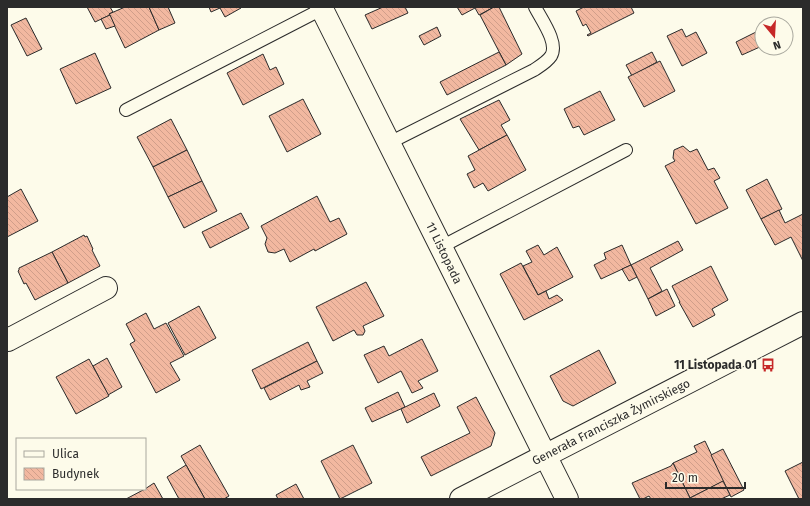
<svg xmlns="http://www.w3.org/2000/svg" width="810" height="506" viewBox="0 0 810 506" font-family="'Fira Sans',sans-serif">
	<defs>
		<pattern id="building-back-hatch" width="6" height="6" patternUnits="userSpaceOnUse"><rect width="6" height="6" fill="#f2b8a0"/><path d="M-1 5l2 2M0 0l6 6M5-1l2 2" fill="none" stroke="#d09e8a"/></pattern>
	</defs>
	<rect width="100%" height="100%" fill="#fdfbea"/>
	<g fill="url(#building-back-hatch)" stroke="#2b2b2b">
		<polygon points="87,7 110,7 113,12 109,14 110,15 95,22"/>
		<polygon points="125,7 149,7 159,30 125,48 109,14"/>
		<polygon points="149,7 168,7 175,23 159,30"/>
		<polygon points="209,7 240,7 241,8 225,17 220,8 211,12"/>
		<polygon points="383,7 405,7 408,13 372,29 365,15"/>
		<polygon points="457,7 494,7 479,15 475,8 462,15"/>
		<polygon points="494,7 499,7 522,54 506,65 480,15"/>
		<polygon points="584,7 631,7 634,13 588,36 587,35 591,33 586,24 583,26 576,11"/>
		<polygon points="110,15 115,26 106,29 101,19"/>
		<polygon points="26,18 42,49 27,56 11,25"/>
		<polygon points="437,27 441,36 424,45 419,36"/>
		<polygon points="682,29 686,37 696,32 707,53 682,66 667,36"/>
		<polygon points="762,29 762,46 742,55 736,42"/>
		<polygon points="499,52 506,65 447,95 440,82"/>
		<polygon points="652,52 657,62 632,76 626,65"/>
		<polygon points="95,53 111,88 76,104 60,69"/>
		<polygon points="263,54 270,70 276,67 284,84 243,105 227,73"/>
		<polygon points="660,61 675,91 644,107 628,77"/>
		<polygon points="600,91 615,120 584,135 579,126 573,128 564,109"/>
		<polygon points="303,99 321,134 287,152 269,116"/>
		<polygon points="499,100 510,120 501,125 507,135 479,150 460,119"/>
		<polygon points="171,119 187,150 153,167 137,137"/>
		<polygon points="507,135 526,170 488,191 483,183 474,188 467,174 475,170 468,156"/>
		<polygon points="683,146 690,152 697,149 708,170 714,168 720,178 714,181 728,208 696,224 665,166 675,161 673,158 674,150"/>
		<polygon points="187,150 202,181 168,197 153,167"/>
		<polygon points="767,179 782,209 761,219 746,190"/>
		<polygon points="202,181 217,211 184,228 168,197"/>
		<polygon points="21,189 38,221 7,237 7,197"/>
		<polygon points="317,196 330,222 339,218 347,234 315,251 314,249 290,262 284,249 275,253 268,252 265,244 267,238 261,226"/>
		<polygon points="779,210 785,223 803,214 803,261 791,237 775,245 761,219"/>
		<polygon points="241,213 249,228 210,248 202,232"/>
		<polygon points="84,235 85,237 87,236 93,249 92,250 100,266 68,283 52,252"/>
		<polygon points="678,241 683,250 650,268 662,291 648,299 631,265"/>
		<polygon points="538,245 544,255 557,247 573,277 538,295 523,266 532,262 526,251"/>
		<polygon points="622,245 631,265 601,279 594,265 606,259 604,253"/>
		<polygon points="52,252 68,283 35,300 26,283 24,284 18,271 19,270 19,268"/>
		<polygon points="521,263 538,295 546,291 549,299 557,295 563,300 524,320 500,274"/>
		<polygon points="631,265 637,277 629,281 622,269"/>
		<polygon points="711,266 728,300 712,309 715,315 693,327 679,302 680,302 672,286"/>
		<polygon points="366,282 384,316 363,326 365,331 363,335 357,335 354,330 333,341 316,307"/>
		<polygon points="667,289 675,306 656,316 648,299"/>
		<polygon points="199,306 216,338 185,355 168,323"/>
		<polygon points="146,313 154,329 166,323 184,356 170,363 180,380 156,393 130,344 135,341 126,324"/>
		<polygon points="422,339 438,371 418,381 423,388 412,393 401,371 378,383 364,355 384,346 389,356"/>
		<polygon points="308,342 317,361 261,389 252,370"/>
		<polygon points="599,350 616,383 573,406 563,401 550,376"/>
		<polygon points="107,358 122,387 108,395 93,366"/>
		<polygon points="89,359 109,396 76,414 56,377"/>
		<polygon points="317,361 323,373 307,381 310,387 301,390 299,385 270,400 264,388"/>
		<polygon points="398,392 405,407 372,422 365,408"/>
		<polygon points="434,393 440,406 407,423 401,409"/>
		<polygon points="476,397 495,433 491,446 431,476 421,457 470,433 457,407"/>
		<polygon points="705,441 724,481 690,498 673,463 697,452 694,446"/>
		<polygon points="200,445 229,496 224,499 205,499 181,456"/>
		<polygon points="353,445 372,483 340,499 321,461"/>
		<polygon points="723,449 744,490 731,497 711,455"/>
		<polygon points="803,462 803,499 799,499 785,471"/>
		<polygon points="673,463 690,498 687,499 651,499 649,496 643,499 640,499 632,483 671,466"/>
		<polygon points="186,465 205,499 179,499 167,477"/>
		<polygon points="723,481 730,495 721,499 690,499 690,498"/>
		<polygon points="154,483 163,499 126,499 145,489"/>
		<polygon points="296,484 304,499 278,499 276,495"/>
	</g>
	<g fill="none" stroke-linecap="round" stroke-linejoin="round">
		<g stroke="#2b2b2b" stroke-width="14">
			<g id="lane">
				<polyline points="126,110 322,9"/>
				<path d="M389,143L534,70C540,66 547,62 551,56C559,43 541,19 535,7"/>
				<polyline points="441,247 626,150"/>
			</g>
		</g>
		<g stroke="#2b2b2b" stroke-width="24">
			<g id="street">
				<polyline points="321,7 567,499"/>
				<polyline points="7,338 8,340 106,288"/>
			</g>
		</g>
		<g stroke="#2b2b2b" stroke-width="24">
			<polyline id="secondary" points="461,499 803,323"/>
		</g>
		<use href="#lane" stroke="#fdfbea" stroke-width="12"/>
		<use href="#street" stroke="#fdfbea" stroke-width="22"/>
		<use href="#secondary" stroke="#fdfbea" stroke-width="22"/>
	</g>
	<defs>
		<g id="bus-bare" transform="scale(1.08)"><path d="M-5-6H5V4H4V6H2V4H-2V6H-4V4H-5ZM-3.5-4V0h7V-4ZM-3.5 1.2v1.5H-2V1.2ZM2 1.2v1.5H3.5V1.2Z" fill="#c62828" stroke="#fdfbea" stroke-width="2.5" paint-order="stroke"/></g>
	</defs>
	<g fill-rule="evenodd">
		<use href="#bus-bare" x="768" y="365"/>
	</g>
	<g text-anchor="middle" stroke-width="3" stroke-linejoin="round" paint-order="stroke">
		<g font-size="12" fill="#2b2b2b" stroke="#fdfbea">
			<text transform="translate(444 253) rotate(64)" y="4">11 Listopada</text>
			<text transform="translate(611 422) rotate(-27)" y="4">Generała Franciszka Żymirskiego</text>
		</g>
		<g font-size="12" font-weight="bold" fill="#2b2b2b" stroke="#fdfbea" text-anchor="end">
			<text x="757" y="369">11 Listopada 01</text>
		</g>
	</g>
	<rect width="810" height="506" fill="none" stroke="#2b2b2b" stroke-width="16"/>
	<rect x="16" y="438" width="130" height="52" fill="#fdfbea" stroke="#a9a89e"/>
	<rect x="24" y="451" width="20" height="6" fill="#fdfbea" stroke="#a9a89e"/>
	<text x="52" y="458" font-size="12" fill="#2b2b2b">Ulica</text>
	<rect x="24" y="468" width="20" height="12" fill="url(#building-back-hatch)" stroke="#a9a89e"/>
	<text x="52" y="478" font-size="12" fill="#2b2b2b">Budynek</text>
	<g transform="translate(774 36) rotate(162)"><circle r="19" fill="#fdfbea" stroke="#a9a89e"/>
	<path d="M0-3L7 15L0 10L-7 15Z" fill="#c62828"/>
	<text y="-6" font-size="11" font-weight="bold" text-anchor="middle" fill="#2b2b2b">N</text>
	</g>
	<path d="M666 482v6h79v-6" fill="none" stroke="#2b2b2b" stroke-width="2"/>
	<text x="672" y="482" font-size="12" fill="#2b2b2b" stroke="#fdfbea" stroke-width="3" paint-order="stroke">20 m</text>
</svg>
